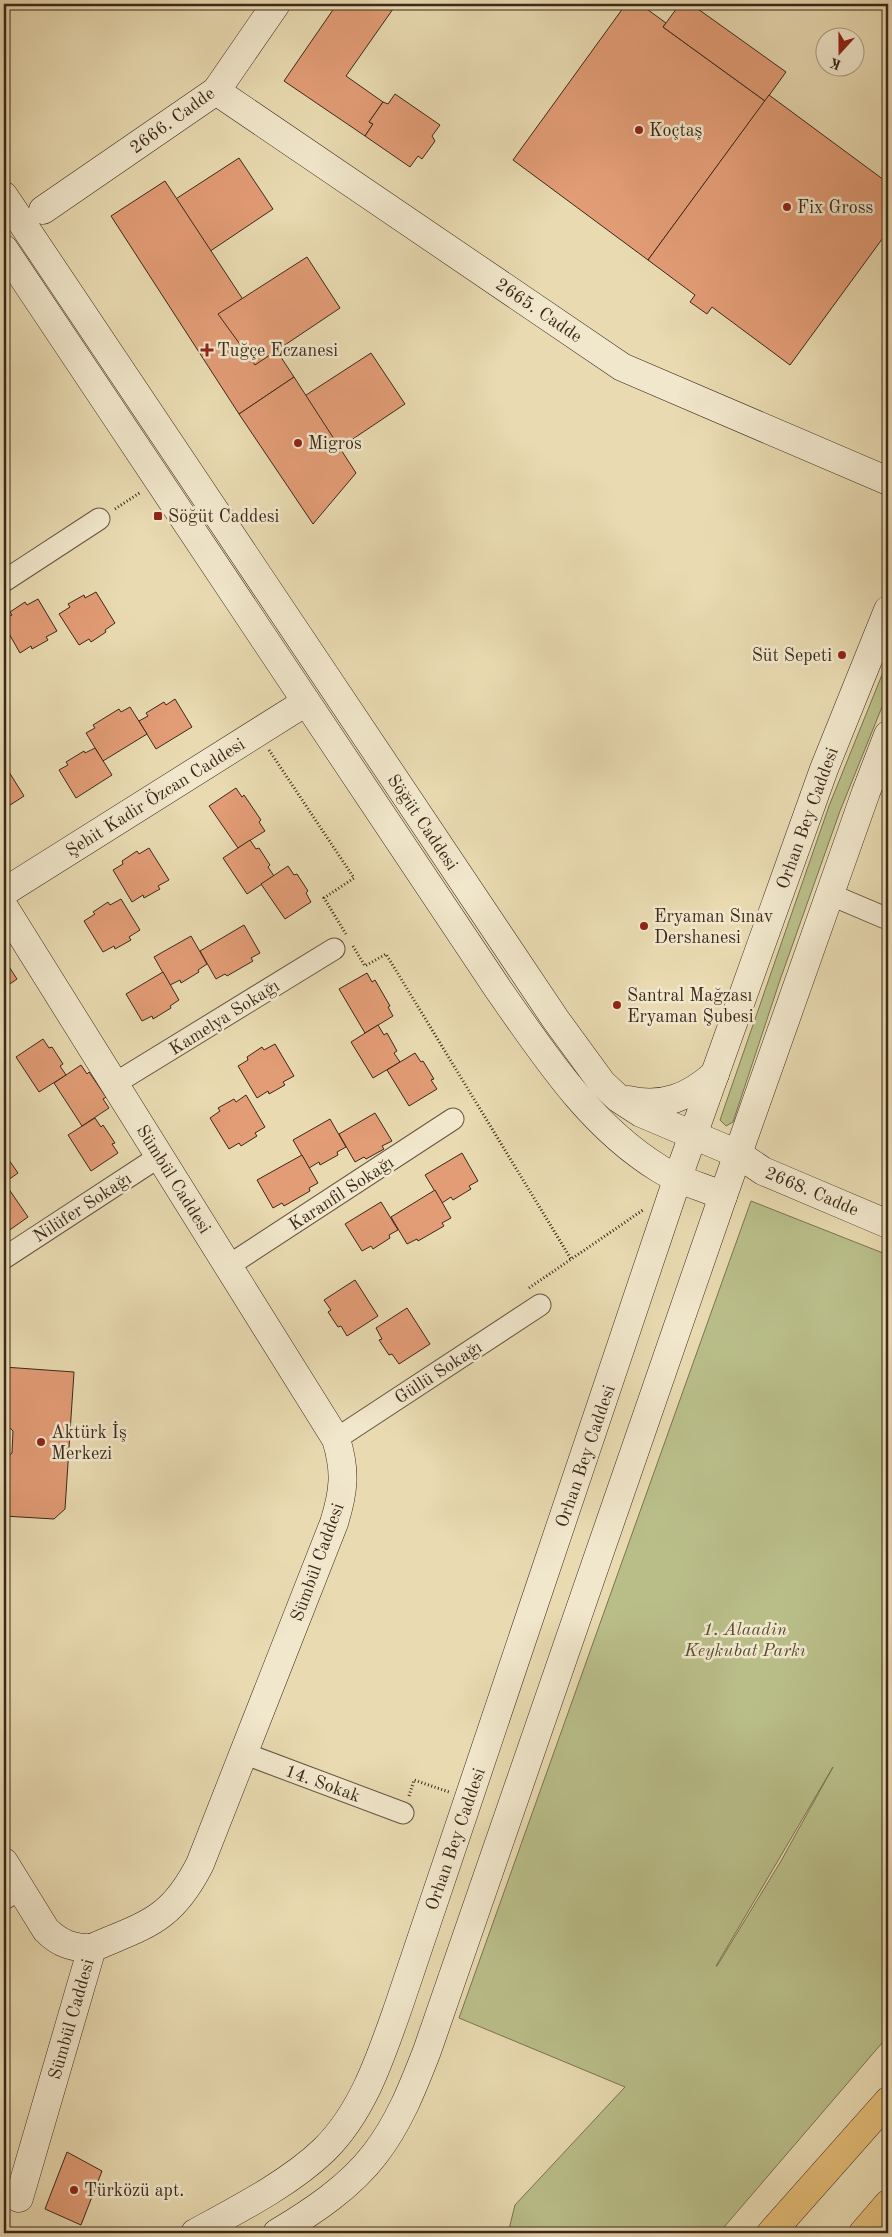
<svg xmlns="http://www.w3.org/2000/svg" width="892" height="2237" viewBox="0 0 892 2237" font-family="'Old Standard TT',serif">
	<rect width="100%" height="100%" fill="#e9dab1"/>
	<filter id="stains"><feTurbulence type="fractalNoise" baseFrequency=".004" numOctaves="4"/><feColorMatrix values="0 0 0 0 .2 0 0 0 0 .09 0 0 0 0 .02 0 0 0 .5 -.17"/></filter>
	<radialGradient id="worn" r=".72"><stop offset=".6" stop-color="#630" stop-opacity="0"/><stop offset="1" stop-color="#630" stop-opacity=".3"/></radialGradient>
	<g fill="#b9be89" stroke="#7a7352" fill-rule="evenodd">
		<polygon points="888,660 888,692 840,811 780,980 733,1122 726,1126 720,1120 829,806"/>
		<path d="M751,1201L888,1255V2036L719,2233H508L515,2205L625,2087L459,2018ZM833,1767L781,1861L717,1966H716Z"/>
	</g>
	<g fill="#e29c76" stroke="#3b281b">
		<polygon points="337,4 385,4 393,9 346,76 383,102 369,122 373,124 365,136 284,81"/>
		<polygon points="626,4 640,4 666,23 663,27 765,101 648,260 513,160"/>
		<polygon points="680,4 691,4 786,72 765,101 663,27"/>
		<polygon points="395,94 440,125 432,136 435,141 422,159 418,156 410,167 365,136 373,124 369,122 383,102 388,104"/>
		<polygon points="769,95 888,183 888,231 790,365 712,307 707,314 690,302 695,295 648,260"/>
		<polygon points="239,158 273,209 188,266 151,215"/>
		<polygon points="165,181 294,377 239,414 111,216"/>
		<polygon points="307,257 340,308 255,365 218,314"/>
		<polygon points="371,353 405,404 320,461 283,410"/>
		<polygon points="294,377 356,473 313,524 239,414"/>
		<polygon points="96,592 115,623 105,630 106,632 91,642 89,639 79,645 59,614 70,607 68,604 84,595 85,598"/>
		<polygon points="38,599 57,631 46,637 48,640 32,649 31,646 20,653 4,625 4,619 12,615 10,612 25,602 27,605"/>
		<polygon points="175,699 192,727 156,749 139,721 148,716 146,713 164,702 166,705"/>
		<polygon points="130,707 147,734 103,761 86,733 95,728 93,725 119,709 121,712"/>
		<polygon points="95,748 112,775 76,798 59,770 68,765 66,762 84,751 85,753"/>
		<polygon points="4,764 24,796 4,809"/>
		<polygon points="236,788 242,797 244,795 261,820 259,822 265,831 238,848 209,806"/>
		<polygon points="250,840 256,849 259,848 270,865 268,867 274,876 247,894 223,858"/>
		<polygon points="149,848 169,880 158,886 160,889 144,898 143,895 132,902 113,870 123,864 122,861 137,851 139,854"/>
		<polygon points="288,866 294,875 297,874 308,891 306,893 311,902 285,919 261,884"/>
		<polygon points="121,899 140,930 129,937 131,940 115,949 114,946 103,952 84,921 95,914 93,912 108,902 110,905"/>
		<polygon points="244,925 260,953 251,958 253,961 227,976 225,974 216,979 200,951"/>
		<polygon points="191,936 207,964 198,970 199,972 181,983 180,980 170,985 154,957"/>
		<polygon points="4,959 17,979 4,988"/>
		<polygon points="163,972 179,1000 170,1006 171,1008 153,1019 152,1016 142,1021 126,994"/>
		<polygon points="367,973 372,982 375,980 390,1006 388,1007 393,1016 365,1033 339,989"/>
		<polygon points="378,1025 384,1035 387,1033 397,1051 394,1053 400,1062 373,1078 351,1042"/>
		<polygon points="43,1039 49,1048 52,1047 63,1064 60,1066 66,1075 39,1092 16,1057"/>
		<polygon points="275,1044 294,1076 283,1082 285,1085 269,1094 268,1091 257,1098 238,1066 248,1060 247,1057 262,1047 264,1050"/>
		<polygon points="415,1053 421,1062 423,1061 434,1079 431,1080 437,1089 409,1106 387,1070"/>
		<polygon points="81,1065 87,1074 89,1072 106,1097 103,1099 109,1108 82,1126 54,1083"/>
		<polygon points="246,1095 265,1127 255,1133 257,1136 241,1146 239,1143 229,1149 210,1118 220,1111 218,1108 234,1099 236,1102"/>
		<polygon points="375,1113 392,1141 382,1146 384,1149 366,1159 364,1157 355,1162 339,1134"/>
		<polygon points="95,1118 101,1127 103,1125 115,1143 112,1144 118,1153 91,1171 68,1135"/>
		<polygon points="330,1119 346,1147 337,1152 338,1155 320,1165 319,1162 309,1168 293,1140"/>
		<polygon points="4,1153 18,1173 4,1183"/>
		<polygon points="462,1153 478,1181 469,1186 471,1189 453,1200 451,1197 442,1203 425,1175"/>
		<polygon points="302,1155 318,1183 309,1188 310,1191 284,1206 282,1203 273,1208 257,1180"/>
		<polygon points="4,1182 28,1217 4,1234"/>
		<polygon points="435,1190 451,1218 442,1223 444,1226 418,1241 417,1239 407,1244 391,1217"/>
		<polygon points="381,1202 398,1230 389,1235 390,1238 373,1249 371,1246 362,1251 345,1224"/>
		<polygon points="355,1280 378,1316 347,1336 341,1326 338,1327 328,1312 331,1310 324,1300"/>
		<polygon points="407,1308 430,1344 399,1364 392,1354 389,1355 379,1340 382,1339 376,1328"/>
		<polygon points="4,1367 74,1372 65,1509 54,1519 4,1516 4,1460 12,1453 13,1431 4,1422"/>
		<polygon points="67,2152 102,2171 81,2225 45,2209"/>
	</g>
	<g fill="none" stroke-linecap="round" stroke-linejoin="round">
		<g stroke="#665440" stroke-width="23">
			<g id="street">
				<polyline points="4,581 99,519"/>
				<polyline points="829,894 888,919"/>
				<polyline points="114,1084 334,949"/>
				<polyline points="4,1258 160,1156"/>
				<polyline points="228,1266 453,1119"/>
				<polyline points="336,1439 540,1305"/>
				<polyline points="243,1753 403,1813"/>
				<polyline points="4,1899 20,1889"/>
			</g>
		</g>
		<g stroke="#3b281b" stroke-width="29">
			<g id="secondary">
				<polyline points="216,91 622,367 888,481"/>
				<polyline points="4,196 556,1020 602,1083 618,1098 641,1113 738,1154 763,1171 888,1224"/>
				<polyline points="43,210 216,91 276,4"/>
				<path d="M4,249L498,989C545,1056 590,1126 660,1169C679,1181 703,1187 723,1196"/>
				<polyline points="4,892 306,702"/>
				<path d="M4,907L336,1439C346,1471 344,1491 334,1523L200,1864C171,1921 147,1924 92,1948L19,2198"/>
				<path d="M628,1100C663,1108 689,1097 715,1074"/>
				<path d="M4,1862L46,1930C60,1944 73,1948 92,1948"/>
				<path d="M195,2233C237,2210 290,2183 324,2150C363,2112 381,2056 399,2005L678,1177L824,769L888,610"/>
				<path d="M277,2233C312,2212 350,2187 375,2154C399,2123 413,2087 427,2051L723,1196L866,792L888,735"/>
			</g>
		</g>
		<g stroke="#3b281b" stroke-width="29">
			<g id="highway">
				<polyline points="771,2233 888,2101"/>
				<polyline points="863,2233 888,2204"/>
			</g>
		</g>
		<g stroke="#3b281b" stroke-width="3" stroke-dasharray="1 2.5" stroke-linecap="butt">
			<polyline points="115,509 141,492"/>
			<polyline points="269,750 354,878 324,898 346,934"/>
			<polyline points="353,946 365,966 386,954 571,1259"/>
			<polyline points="529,1288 643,1210"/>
			<polyline points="409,1796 414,1780 449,1792"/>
		</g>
		<use href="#street" stroke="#f1e7cc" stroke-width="21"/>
		<use href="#secondary" stroke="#f1e7cc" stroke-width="28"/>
		<use href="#highway" stroke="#e4bd78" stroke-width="28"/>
	</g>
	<g fill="#8f2418" stroke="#f1e7cc" stroke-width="2">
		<circle cx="639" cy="130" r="5"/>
		<circle cx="787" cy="207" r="5"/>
		<path d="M204.5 342.5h5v5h5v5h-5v5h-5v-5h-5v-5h5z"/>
		<circle cx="298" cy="443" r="5"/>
		<rect x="153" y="511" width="10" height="10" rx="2.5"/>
		<circle cx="842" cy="655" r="5"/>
		<circle cx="644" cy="926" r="5"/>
		<circle cx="617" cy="1005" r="5"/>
		<circle cx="41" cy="1442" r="5"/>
		<circle cx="74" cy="2190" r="5"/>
	</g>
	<g text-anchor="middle" stroke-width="5" stroke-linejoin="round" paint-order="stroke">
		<g font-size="18" fill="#3b281b" stroke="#f1e7cc">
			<text transform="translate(172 120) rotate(-36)" y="6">2666. Cadde</text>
			<text transform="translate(539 310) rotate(34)" y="6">2665. Cadde</text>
			<text transform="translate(155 797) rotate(-32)" y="6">Şehit Kadir Özcan Caddesi</text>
			<text transform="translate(807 818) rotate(-70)" y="6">Orhan Bey Caddesi</text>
			<text transform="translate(423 822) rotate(56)" y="6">Söğüt Caddesi</text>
			<text transform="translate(224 1017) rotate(-32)" y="6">Kamelya Sokağı</text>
			<text transform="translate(174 1179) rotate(58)" y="6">Sümbül Caddesi</text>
			<text transform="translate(812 1191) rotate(23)" y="6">2668. Cadde</text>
			<text transform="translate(341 1193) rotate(-33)" y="6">Karanfil Sokağı</text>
			<text transform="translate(82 1207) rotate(-33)" y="6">Nilüfer Sokağı</text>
			<text transform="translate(438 1372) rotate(-33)" y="6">Güllü Sokağı</text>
			<text transform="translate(585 1456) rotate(-71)" y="6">Orhan Bey Caddesi</text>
			<text transform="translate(317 1562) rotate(-70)" y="6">Sümbül Caddesi</text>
			<text transform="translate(323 1783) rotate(20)" y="6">14. Sokak</text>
			<text transform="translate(455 1839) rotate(-71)" y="6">Orhan Bey Caddesi</text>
			<text transform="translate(71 2019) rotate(-74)" y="6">Sümbül Caddesi</text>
		</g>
		<g font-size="18" fill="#3b281b" stroke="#f1e7cc" text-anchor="start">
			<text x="649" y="136">Koçtaş</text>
			<text x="797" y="213">Fix Gross</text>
			<text x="217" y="356">Tuğçe Eczanesi</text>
			<text x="308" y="449">Migros</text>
			<text x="168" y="522">Söğüt Caddesi</text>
			<text x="832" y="661" text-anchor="end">Süt Sepeti</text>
			<text x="654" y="922">Eryaman Sınav<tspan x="654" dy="21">Dershanesi</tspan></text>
			<text x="627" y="1001">Santral Mağzası<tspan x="627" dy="21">Eryaman Şubesi</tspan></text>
			<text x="51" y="1438">Aktürk İş<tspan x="51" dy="21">Merkezi</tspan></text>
			<text x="84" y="2196">Türközü apt.</text>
		</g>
		<g font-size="18" font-style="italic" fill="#5a4e36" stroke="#f1e7cc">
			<text x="745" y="1635">1. Alaadin<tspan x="745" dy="21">Keykubat Parkı</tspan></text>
		</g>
	</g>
	<rect width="892" height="2237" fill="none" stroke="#e9dab1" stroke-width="20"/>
	<rect x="5" y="5" width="882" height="2227" fill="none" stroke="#3b281b" stroke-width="2.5"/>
	<rect x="10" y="10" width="872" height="2217" fill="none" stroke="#3b281b"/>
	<g transform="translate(840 52) rotate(201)"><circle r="24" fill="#f1e7cc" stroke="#a89b85"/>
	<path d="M0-4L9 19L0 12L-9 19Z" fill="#8f2418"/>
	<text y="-8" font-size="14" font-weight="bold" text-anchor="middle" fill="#3b281b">K</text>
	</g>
	<rect width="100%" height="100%" filter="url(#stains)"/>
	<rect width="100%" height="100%" fill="url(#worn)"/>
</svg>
